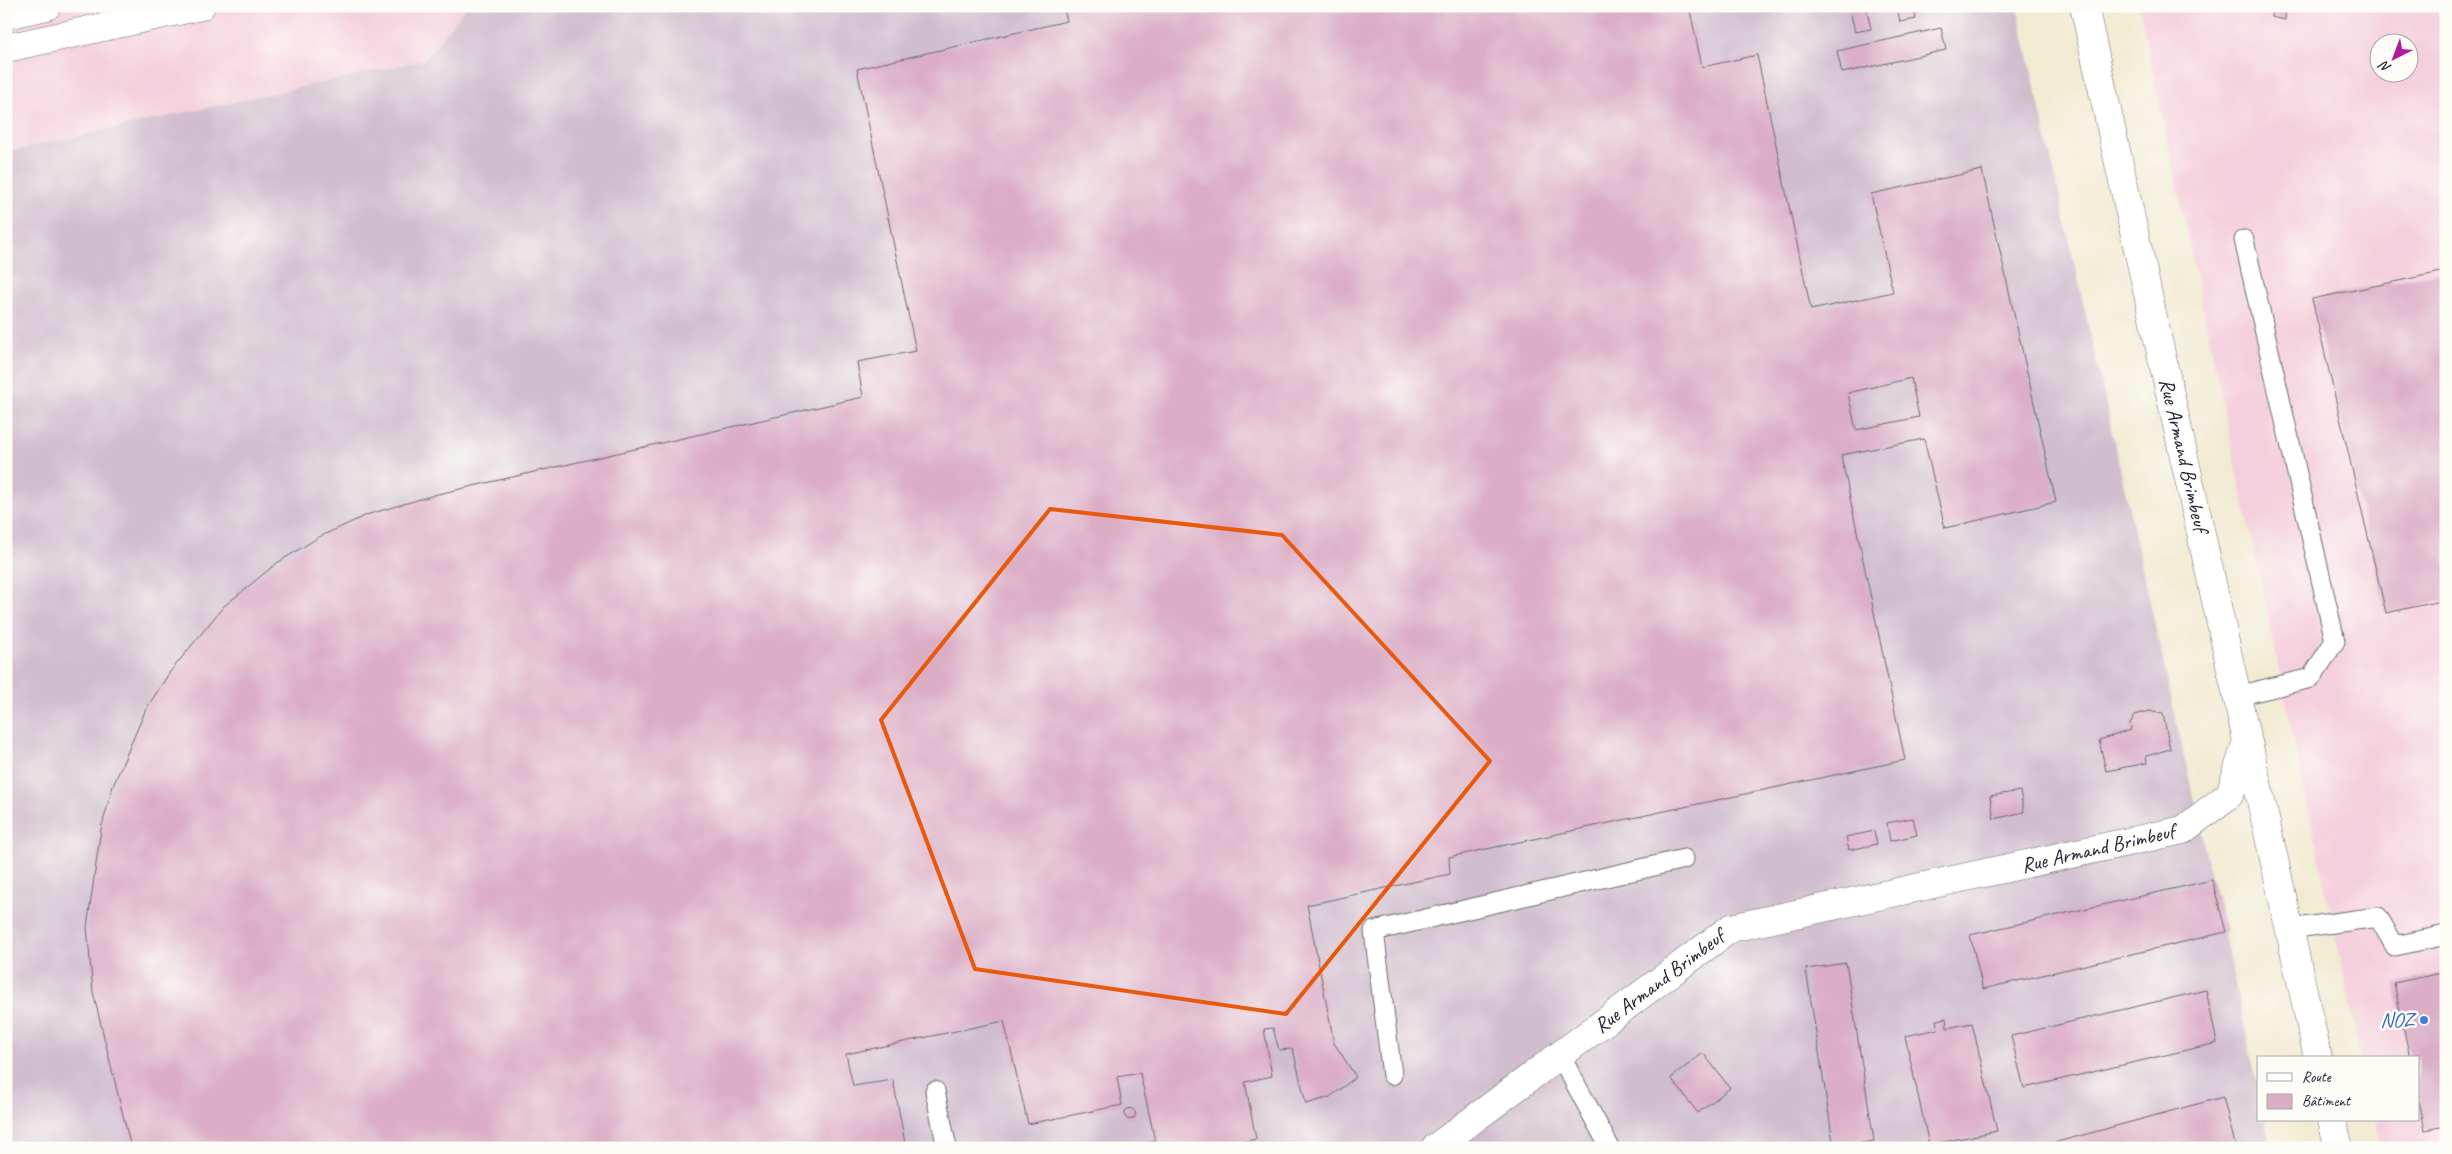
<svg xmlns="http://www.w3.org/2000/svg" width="2452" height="1154" viewBox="0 0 2452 1154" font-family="Caveat,sans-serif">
	<rect width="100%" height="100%" fill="#fdfcf7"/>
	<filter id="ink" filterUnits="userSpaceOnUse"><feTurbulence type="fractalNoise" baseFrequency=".02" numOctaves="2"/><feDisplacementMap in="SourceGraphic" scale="10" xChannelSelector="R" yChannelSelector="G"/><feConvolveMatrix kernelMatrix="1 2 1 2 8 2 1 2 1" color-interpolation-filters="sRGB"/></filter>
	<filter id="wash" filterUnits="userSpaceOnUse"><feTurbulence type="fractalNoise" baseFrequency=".0096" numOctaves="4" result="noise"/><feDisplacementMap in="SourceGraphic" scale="20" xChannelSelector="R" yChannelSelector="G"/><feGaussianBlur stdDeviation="1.12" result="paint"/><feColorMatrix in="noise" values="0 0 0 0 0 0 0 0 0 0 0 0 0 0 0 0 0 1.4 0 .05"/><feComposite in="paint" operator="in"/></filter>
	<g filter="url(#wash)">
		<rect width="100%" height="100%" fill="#f2ebd3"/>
		<g fill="#f4cfdd" fill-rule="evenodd">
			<polygon points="6,6 467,6 424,60 6,152"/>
			<path d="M2139,6H2446V1148H2380L2375,1120H2418V1058H2361ZM2380,42H2410V72H2380Z"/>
		</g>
		<polygon fill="#d0bdcd" points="467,6 2017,6 2258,1087 2258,1120 2266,1120 2272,1148 6,1148 6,152 424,60"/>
		<g id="blocks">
			<g fill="#dbaec6" fill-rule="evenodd">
				<path d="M1063,6H1689L1702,67L1757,55L1811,310L1893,292L1871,194L1982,170L2056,502L1945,528L1924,439L1841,455L1905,760L1449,857L1450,874L1307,905L1334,1043L1356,1077L1330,1097L1306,1104L1293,1049L1279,1050L1273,1028L1264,1029L1272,1076L1245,1082L1256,1139L1217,1148H1121L1155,1141L1140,1073L1117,1077L1122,1105L1028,1124L1004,1021L846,1054L853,1086L893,1080L906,1148H131L93,992L87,927L101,829L113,786L146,709L170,672L223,607L277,563L319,537L369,514L438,494L863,397L857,362L916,351L857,69L1067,21ZM1911,378L1919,417L1856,430L1848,393Z"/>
				<polygon points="1897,6 1913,6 1916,19 1900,22"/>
				<polygon points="2272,6 2286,6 2285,20 2271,17"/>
				<polygon points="1866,7 1871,29 1855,32 1850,10"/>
				<polygon points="1941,28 1946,50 1842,73 1837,51"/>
				<polygon points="2446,271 2446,600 2386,613 2312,299"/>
				<polygon points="2149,711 2163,714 2170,749 2146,756 2147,763 2106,771 2099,740 2131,730 2130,723 2135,715"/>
				<polygon points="2020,791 2024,812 1994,819 1990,796"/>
				<polygon points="1913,818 1917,835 1890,841 1887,823"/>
				<polygon points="1874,831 1877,844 1849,850 1846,837"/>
				<polygon points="2212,880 2226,932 1983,989 1970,935"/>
				<polygon points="1846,963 1874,1141 1834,1148 1806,969"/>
				<polygon points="2446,972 2446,1126 2425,1130 2418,1097 2418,1058 2410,1058 2394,983"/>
				<polygon points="2206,990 2217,1043 2024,1088 2011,1036"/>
				<polygon points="1946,1018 1947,1028 1972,1023 1997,1131 1929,1145 1905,1036 1938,1029 1936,1020"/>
				<polygon points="1703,1053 1730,1088 1698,1113 1671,1078"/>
				<polygon points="2223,1097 2236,1148 2039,1148 2039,1147"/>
				<circle cx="1130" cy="1114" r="5.5"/>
			</g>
		</g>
	</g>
	<g filter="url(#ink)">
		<use href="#blocks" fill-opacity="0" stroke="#6b6870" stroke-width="1"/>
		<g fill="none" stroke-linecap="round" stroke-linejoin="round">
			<g stroke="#6b6870" stroke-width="21">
				<g id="service">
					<polyline points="2237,696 2311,678 2335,641 2244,240"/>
					<polyline points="2289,929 2378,917 2395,946 2446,935"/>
					<polyline points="1560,1055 1610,1148"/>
					<polyline points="1392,1075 1374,931 1684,859"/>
					<polyline points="935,1091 947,1148"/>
				</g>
			</g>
			<g stroke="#6b6870" stroke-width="29">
				<g id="minor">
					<polyline points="2248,742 2318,1058"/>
					<polyline points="2332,1120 2339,1148"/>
					<polyline points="1435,1148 1731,928 2183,830 2230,794 2247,741 2084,6"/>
				</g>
			</g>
			<g stroke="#6b6870" stroke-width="29">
				<g id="secondary">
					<polyline points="6,15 47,6"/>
					<polyline points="6,48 201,6"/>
				</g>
			</g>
			<use href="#service" stroke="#fff" stroke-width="19"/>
			<use href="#minor" stroke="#fff" stroke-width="28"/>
			<use href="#secondary" stroke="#fff" stroke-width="28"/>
		</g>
	</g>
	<path fill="none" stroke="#e8590c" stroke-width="4" stroke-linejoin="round" d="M1050,509L1282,535L1490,761L1286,1014L975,969L881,720Z"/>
	<circle fill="#3f7fe0" stroke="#fdfcf7" stroke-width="2" cx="2424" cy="1020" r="5"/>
	<g text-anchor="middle" stroke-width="5" stroke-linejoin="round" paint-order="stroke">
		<g font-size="21" fill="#22223b" stroke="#fdfcf7">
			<text transform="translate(2184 455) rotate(77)" y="7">Rue Armand Brimbeuf</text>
			<text transform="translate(2098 848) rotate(-13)" y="7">Rue Armand Brimbeuf</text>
			<text transform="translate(1659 981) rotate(-37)" y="7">Rue Armand Brimbeuf</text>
		</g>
		<g font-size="21" fill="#366cbe" stroke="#fdfcf7" text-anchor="end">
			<text x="2414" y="1027">NOZ</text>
		</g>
	</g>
	<rect width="2452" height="1154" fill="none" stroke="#fdfcf7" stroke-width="25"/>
	<rect x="2257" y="1056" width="162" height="65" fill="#fdfcf7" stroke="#a5a5ac"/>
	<rect x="2267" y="1073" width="25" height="8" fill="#ffffff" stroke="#a5a5ac"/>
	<text x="2302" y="1082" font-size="15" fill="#22223b">Route</text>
	<rect x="2267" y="1094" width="25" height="15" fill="#dbaec6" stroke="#a5a5ac"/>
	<text x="2302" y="1106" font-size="15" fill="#22223b">Bâtiment</text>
	<g transform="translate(2394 58) rotate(222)"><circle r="24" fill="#fdfcf7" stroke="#a5a5ac"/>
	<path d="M0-4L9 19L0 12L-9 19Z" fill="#b5179e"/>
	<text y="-8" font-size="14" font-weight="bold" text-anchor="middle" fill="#22223b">N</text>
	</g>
</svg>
